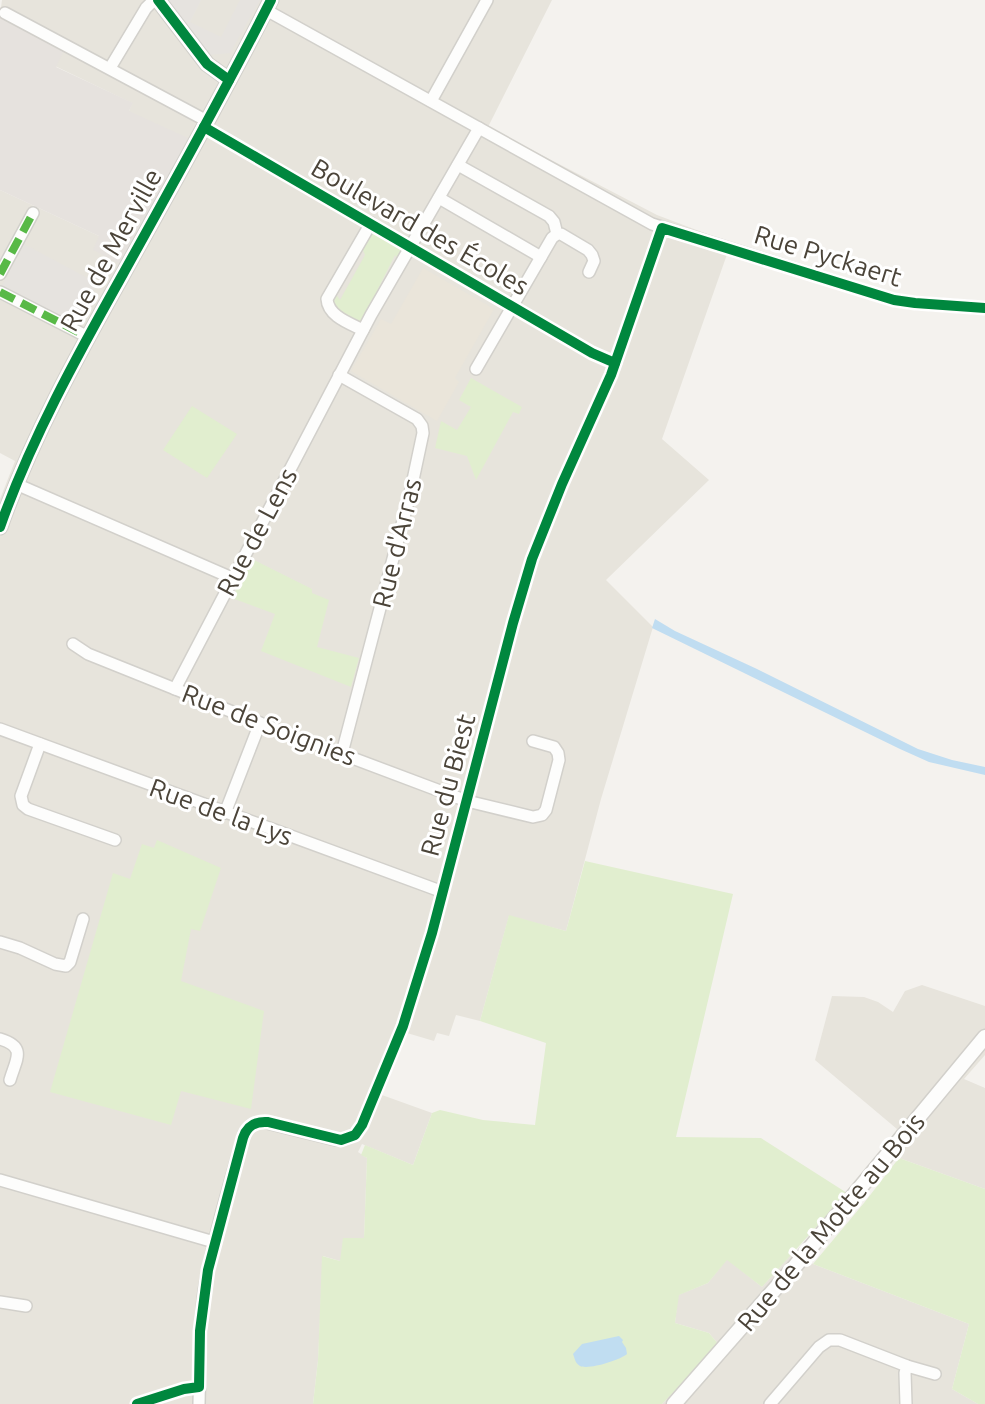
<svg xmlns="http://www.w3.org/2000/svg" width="985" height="1404" viewBox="0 0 985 1404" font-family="Ubuntu,sans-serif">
	<rect width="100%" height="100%" fill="#f4f2ee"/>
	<g fill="#e7e4dc">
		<polygon points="2,0 552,0 488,127 657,215 731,243 662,439 709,480 606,580 653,627 601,799 566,931 509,916 480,1021 456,1015 449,1036 437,1033 434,1041 407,1033 382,1095 432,1113 413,1165 362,1144 358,1152 367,1158 364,1239 340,1261 323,1256 318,1360 313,1404 0,1404 0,499 15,461 0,453 0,190 99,236 122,265 129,111 132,103 55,66 65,47 0,15"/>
		<polygon points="922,985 985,1006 985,1055 964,1079 985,1088 985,1189 899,1158 887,1144 897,1129 815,1060 832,996 864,997 878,1002 893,1012 905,991"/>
		<polygon points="795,1250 813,1264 969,1324 952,1389 978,1404 662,1404 719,1345 709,1333 675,1323 678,1295 708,1283 727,1259 762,1287"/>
	</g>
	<polygon fill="#e6e2de" points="0,15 65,48 56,67 133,103 129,111 188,138 122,265 93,250 99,236 0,190"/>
	<polygon fill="#eae5da" points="423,268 494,309 455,378 459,382 437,421 351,371 381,319 391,324"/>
	<g fill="#e1eecf">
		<polygon points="377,233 401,247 402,255 398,260 395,255 362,321 356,322 333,308 331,301 335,293 340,300 365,255 362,248 371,234"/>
		<polygon points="471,378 522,407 519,414 513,412 476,480 467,456 435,448 441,421 457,430 471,407 459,400"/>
		<polygon points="192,406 237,434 207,478 163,450"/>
		<polygon points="252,559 312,589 312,593 329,600 317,647 359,658 351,687 261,651 275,614 232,598"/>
		<polygon points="157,840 221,868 200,931 191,929 181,981 264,1011 251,1109 181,1091 171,1125 50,1092 113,873 130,879 142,844 154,848"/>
		<polygon points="585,861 733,894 676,1137 761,1138 847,1193 762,1287 727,1260 708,1283 679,1295 675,1323 709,1333 719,1345 662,1404 313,1404 318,1360 322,1256 340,1261 343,1238 364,1238 367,1158 361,1155 365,1145 413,1165 432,1113 440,1110 483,1120 535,1125 546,1043 480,1021 509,915 566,931"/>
		<polygon points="899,1158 985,1189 985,1404 978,1404 952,1389 969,1324 813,1264 864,1203"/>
	</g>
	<g fill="#e6e3df">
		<polygon points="168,0 201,0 190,22 221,37 240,0 260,0 230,53 208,55"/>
		<polygon points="24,244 97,283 74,326 1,287"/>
	</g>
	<g fill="#c0ddf1">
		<polygon points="655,619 675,631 757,669 918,749 952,760 985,767 985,775 929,762 900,749 652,628"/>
		<path d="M619,1336L623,1340L622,1342L626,1348L627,1354C620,1360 589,1370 580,1366C575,1363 575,1359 573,1354L582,1344Z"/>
	</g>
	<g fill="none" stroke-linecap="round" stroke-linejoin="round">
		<g stroke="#d2d0cb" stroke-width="14">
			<g id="minor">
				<polyline points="266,10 652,224 894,300 915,303 985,308"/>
				<polyline points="5,13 207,121"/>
				<polyline points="110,68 146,8 154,0"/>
				<polyline points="431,101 487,0"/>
				<polyline points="204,127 592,353 615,363"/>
				<polyline points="458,165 549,216 554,222 557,234 561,234 588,250 592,255 594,261 589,272"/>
				<polyline points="439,198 541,257"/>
				<polyline points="0,274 33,213"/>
				<polyline points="0,292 88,337"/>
				<path d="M363,330C349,323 328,316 327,299L371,223"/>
				<polyline points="476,369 552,238 557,234"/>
				<polyline points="339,375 417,419 422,426 423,433 410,494 342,753"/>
				<polyline points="16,484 232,578"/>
				<polyline points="73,644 88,654 270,727 448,794 467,801 533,817 542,815 546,810 559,760 558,753 554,747 533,741"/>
				<polyline points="175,689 371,315 479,128"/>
				<polyline points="0,729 443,892"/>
				<polyline points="40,744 21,796 23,805 28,809 115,840"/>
				<polyline points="225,813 260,723"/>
				<polyline points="0,942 20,948 55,964 66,966 70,962 83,919"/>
				<path d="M0,1039C27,1047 16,1059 10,1080"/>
				<polyline points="0,1180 214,1242"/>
				<polyline points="0,1302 26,1306"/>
				<polyline points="137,1404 184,1389 199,1387"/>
				<path d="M199,1404C200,1367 199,1329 204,1292C213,1239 229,1186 244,1134L251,1125L263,1122L336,1140C349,1141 356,1135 362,1125L403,1026L432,933L513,623L532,559L562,484L611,375L662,228"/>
				<polyline points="770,1404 819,1347 829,1340 840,1340 907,1366 935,1374"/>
				<polyline points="906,1404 905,1373 907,1366"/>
			</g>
		</g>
		<g stroke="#d2d0cb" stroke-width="17">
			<g id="tertiary">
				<polyline points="158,0 207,64 229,80"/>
				<path d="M0,527C31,439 77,356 123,274C173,184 224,93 271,0"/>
				<polyline points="674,1404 796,1265 985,1037"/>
			</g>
		</g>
		<use href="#minor" stroke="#fdfdfc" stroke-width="11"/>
		<use href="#tertiary" stroke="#fdfdfc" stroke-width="14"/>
		<g stroke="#58b947" stroke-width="8" stroke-dasharray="16 8" stroke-linecap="butt">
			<polyline points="0,274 33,213"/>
			<polyline points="0,292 88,337"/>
		</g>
		<g stroke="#fff" stroke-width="15">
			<g id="cycleway">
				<polyline points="158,0 207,64 229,80"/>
				<polyline points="204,127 592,353 615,363"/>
				<path d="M0,527C31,439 77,356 123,274C173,184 224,93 271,0"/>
				<path d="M137,1404L184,1389L199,1387L200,1331L208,1270L243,1138C247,1126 255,1121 268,1122L341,1140L355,1135L362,1125L403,1026L432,933L513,623L532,559L562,484L611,375L662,228L894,300L915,303L985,308"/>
			</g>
		</g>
		<use href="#cycleway" stroke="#00873e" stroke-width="10"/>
	</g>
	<g text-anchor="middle" stroke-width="6" stroke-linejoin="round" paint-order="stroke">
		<g font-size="26" fill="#4b4439" stroke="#fff">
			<text transform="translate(420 227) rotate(30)" y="9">Boulevard des Écoles</text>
			<text transform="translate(111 250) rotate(-61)" y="9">Rue de Merville</text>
			<text transform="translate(828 256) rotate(17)" y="9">Rue Pyckaert</text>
			<text transform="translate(257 532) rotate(-62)" y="9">Rue de Lens</text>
			<text transform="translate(397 543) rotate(-76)" y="9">Rue d'Arras</text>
			<text transform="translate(269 725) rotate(21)" y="9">Rue de Soignies</text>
			<text transform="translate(448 785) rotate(-75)" y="9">Rue du Biest</text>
			<text transform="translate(221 812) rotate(20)" y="9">Rue de la Lys</text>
			<text transform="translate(831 1222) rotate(-50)" y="9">Rue de la Motte au Bois</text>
		</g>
	</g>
</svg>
